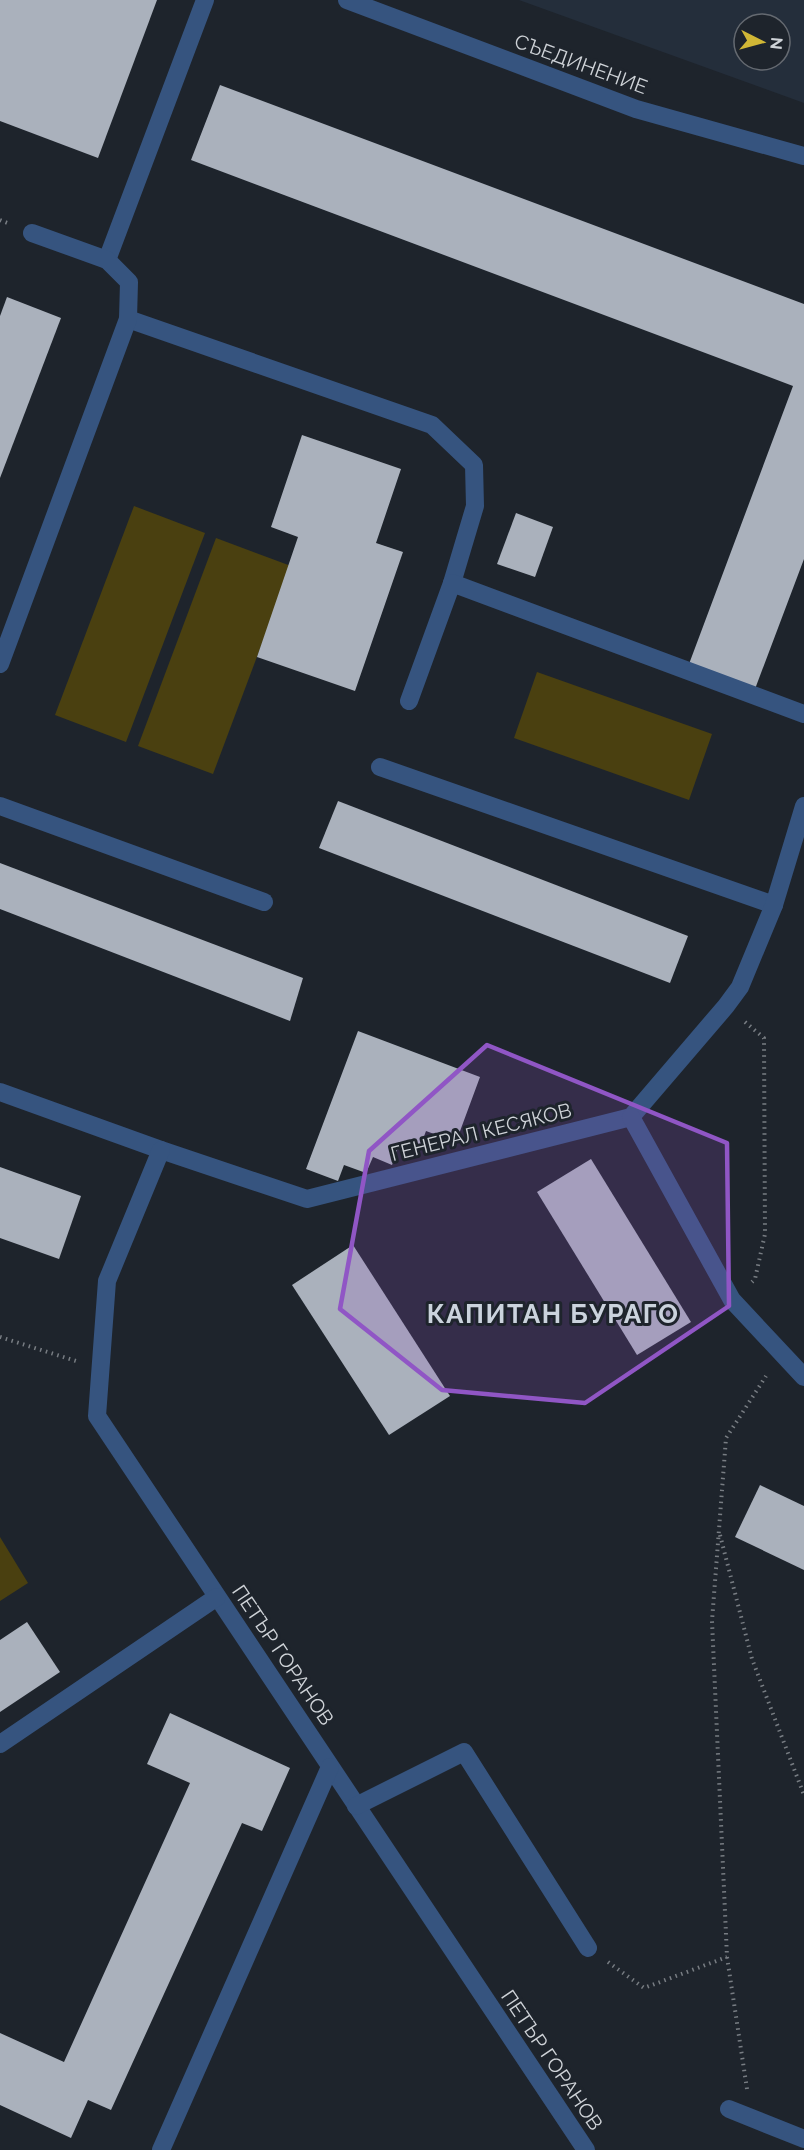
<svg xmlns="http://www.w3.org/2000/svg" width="804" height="2150" viewBox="0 0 804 2150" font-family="Raleway,sans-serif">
	<rect width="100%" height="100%" fill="#1e242c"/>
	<path fill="#242e3b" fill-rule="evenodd" d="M519,0H804V103ZM744,24H780V60H744Z"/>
	<g fill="#4a4010">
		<polygon points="134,506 205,533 126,742 55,715"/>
		<polygon points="216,538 291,566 213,774 138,746"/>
		<polygon points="537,672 712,734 689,800 514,738"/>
		<polygon points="0,1537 28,1583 0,1601"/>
	</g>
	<g fill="#aab1bc">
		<polygon points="0,0 157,0 98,158 0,121"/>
		<polygon points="220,85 804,304 804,559 755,689 689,664 793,386 191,160"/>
		<polygon points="7,297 61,318 0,478 0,316"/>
		<polygon points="302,435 401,469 376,543 403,552 355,691 257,657 298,537 271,527"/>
		<polygon points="516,513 553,527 535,577 497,564"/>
		<polygon points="338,801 688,936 670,983 319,848"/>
		<polygon points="0,863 303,978 290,1021 0,909"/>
		<polygon points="358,1031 480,1077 456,1142 426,1131 419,1150 400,1142 392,1165 373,1157 366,1173 344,1165 338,1181 306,1169"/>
		<polygon points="591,1159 691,1322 637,1355 537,1192"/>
		<polygon points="0,1167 81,1196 59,1259 0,1238"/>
		<polygon points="353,1245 450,1396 389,1435 292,1285"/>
		<polygon points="760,1485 804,1506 804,1570 735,1537"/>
		<polygon points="27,1622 60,1672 0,1712 0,1640"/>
		<polygon points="170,1713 290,1768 262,1831 242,1823 111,2110 88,2100 71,2138 0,2105 0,2033 64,2062 190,1783 147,1764"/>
	</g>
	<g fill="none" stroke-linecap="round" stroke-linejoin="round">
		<g stroke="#787d83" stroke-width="4" stroke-dasharray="1.5 4.5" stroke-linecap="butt">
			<polyline points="0,220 10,224"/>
			<polyline points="745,1022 764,1038 765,1234 755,1279 752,1282"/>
			<polyline points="0,1337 76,1361"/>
			<polyline points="720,1535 752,1659 804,1795"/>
			<polyline points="608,1962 644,1988 727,1957"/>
			<polyline points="747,2089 727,1957 712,1621 726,1438 766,1376"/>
		</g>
		<g stroke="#36547f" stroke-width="18">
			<polyline points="347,0 636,109 804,156"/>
			<polyline points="107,260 205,0"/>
			<polyline points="128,319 432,425 474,465 475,506 452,583"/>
			<polyline points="0,664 128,319 129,282 107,260 32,233"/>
			<polyline points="409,701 452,583 804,714"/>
			<polyline points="380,767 774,905"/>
			<polyline points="0,806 264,902"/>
			<polyline points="0,1092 161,1150 307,1199 631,1117 726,1006 740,987 774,905 804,806"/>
			<polyline points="631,1117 732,1300 804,1377"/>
			<polyline points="161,1150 107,1281 97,1416 586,2150"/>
			<polyline points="0,1744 217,1597"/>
			<polyline points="356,1806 464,1752 588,1948"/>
			<polyline points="729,2109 804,2139"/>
			<polyline points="161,2150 330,1767"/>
		</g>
	</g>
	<path fill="#9056c5" fill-opacity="0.2" stroke="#9056c5" stroke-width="4.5" stroke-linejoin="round" d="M487,1045L727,1143L729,1306L585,1403L442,1390L340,1309L369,1151Z"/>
	<g text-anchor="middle" stroke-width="6" stroke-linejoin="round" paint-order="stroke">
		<g font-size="20" fill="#cfd3d8" stroke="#1e242c">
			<text transform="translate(581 64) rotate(20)" y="7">СЪЕДИНЕНИЕ</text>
			<text transform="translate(481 1132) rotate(-14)" y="7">ГЕНЕРАЛ КЕСЯКОВ</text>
			<text transform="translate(283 1655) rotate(56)" y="7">ПЕТЪР ГОРАНОВ</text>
			<text transform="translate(552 2060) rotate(56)" y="7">ПЕТЪР ГОРАНОВ</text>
		</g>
		<g font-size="26" font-weight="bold" letter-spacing="1.5" fill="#cbd3dd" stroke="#1e242c">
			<text x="553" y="1323">КАПИТАН БУРАГО</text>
		</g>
	</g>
	<g transform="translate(762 42) rotate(96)"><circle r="28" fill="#1e242c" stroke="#656a71" stroke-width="1.5"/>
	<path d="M0-4.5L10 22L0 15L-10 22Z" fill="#d1b736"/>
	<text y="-9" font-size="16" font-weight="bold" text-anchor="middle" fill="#cfd3d8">N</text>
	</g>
</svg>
